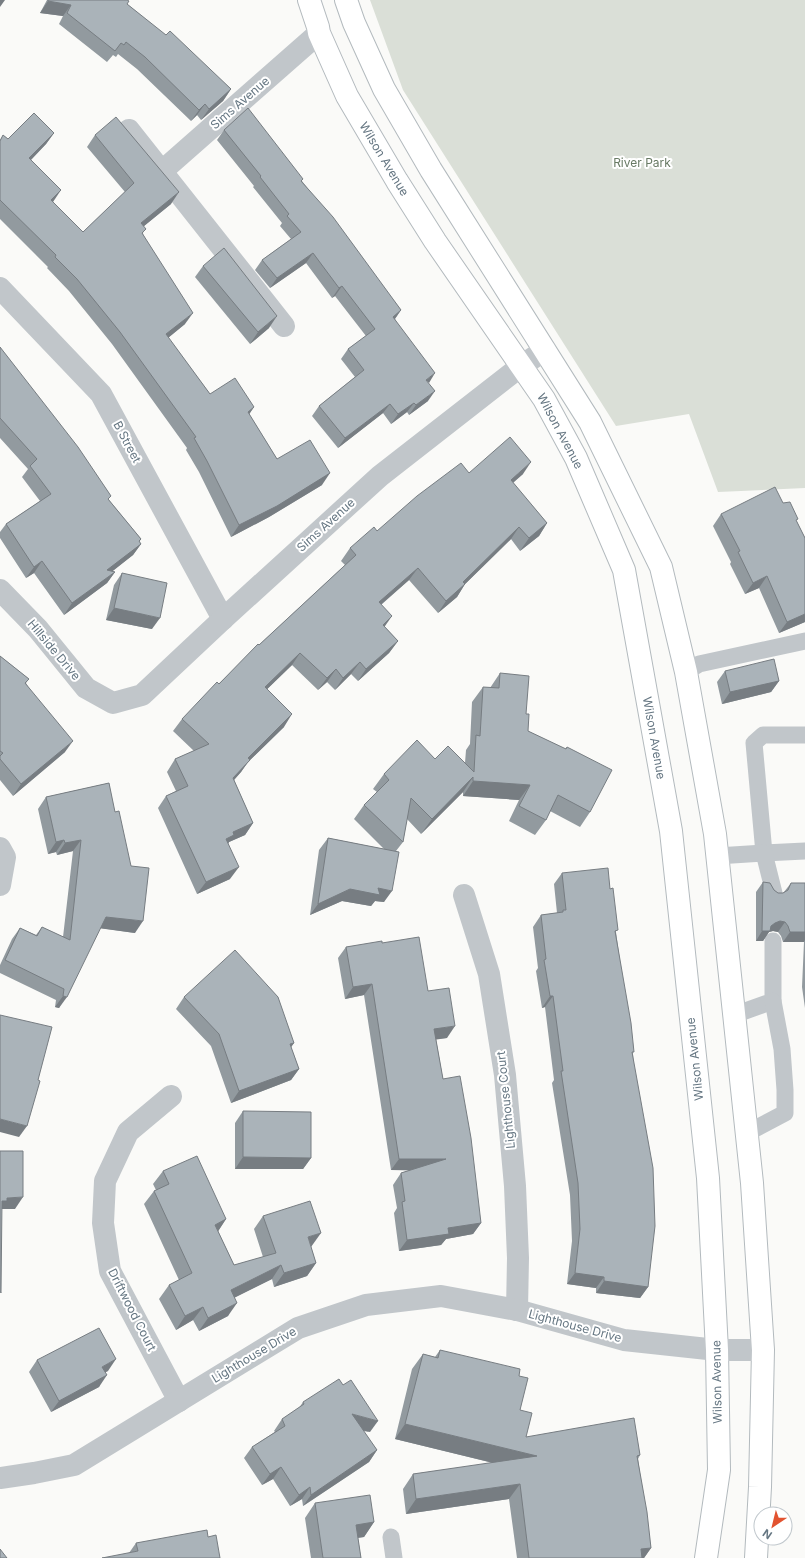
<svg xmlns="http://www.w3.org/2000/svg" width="805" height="1558" viewBox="0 0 805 1558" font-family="Inter,sans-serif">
	<rect width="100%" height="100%" fill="#fafaf8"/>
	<polygon fill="#dadfd7" points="370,0 805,0 805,488 718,492 689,414 616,426 403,90"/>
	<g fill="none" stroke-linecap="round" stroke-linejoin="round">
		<g stroke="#b3babe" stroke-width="24">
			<g id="secondary">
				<polyline points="309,0 318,27 319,33 347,96 397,181 435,241 544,399 576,458 624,570 671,831 708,1178 717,1350 719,1470 706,1558"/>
				<polyline points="346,0 354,23 384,89 431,170 590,422 661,567 686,672 715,834 752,1183 763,1350 760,1487 756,1558"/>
			</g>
		</g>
		<g stroke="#c1c6ca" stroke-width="17">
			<polyline points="686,672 699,664 805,641"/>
			<polyline points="805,735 763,735 754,743 764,853 805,851"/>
			<polyline points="717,856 764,853 774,893"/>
			<polyline points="734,1015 773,1001 773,941"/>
			<polyline points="747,1133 785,1113 785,1090 782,1049 773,1001"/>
			<polyline points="391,1537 394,1558"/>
		</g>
		<g stroke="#c1c6ca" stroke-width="22">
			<polyline points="129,130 284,326"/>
			<polyline points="161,172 319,33"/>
			<polyline points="0,288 101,394 223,619"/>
			<polyline points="0,590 38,629 86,688 113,703 142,695 223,619 380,476 521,366 545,350"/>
			<polyline points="0,848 5,857 0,885"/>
			<polyline points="464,895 489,974 505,1075 515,1186 518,1258 517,1310"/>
			<polyline points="171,1096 128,1132 105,1181 103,1223 110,1271 179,1401"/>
			<polyline points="0,1478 34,1473 74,1465 298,1328 366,1305 441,1296 517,1310 624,1340 717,1350 763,1350"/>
		</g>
		<use href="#secondary" stroke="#fff" stroke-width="22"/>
	</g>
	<g fill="#929a9f">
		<polygon points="47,0 127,0 127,4 231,89 223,101 201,120 197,115 191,121 137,69 118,54 116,57 113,55 107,62 59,24 63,16 40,13"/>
		<polygon points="224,130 302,181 401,310 395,319 428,383 428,401 409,415 407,412 391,424 383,413 338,448 312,416 319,406 355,377 341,359 348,349 366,336 335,296 332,298 306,263 270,288 255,270 262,260 291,239 280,226 282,223 253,187 254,186 217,140"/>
		<polygon points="54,133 46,144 31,160 52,202 83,232 125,192 87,147 95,135 171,204 144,226 143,234 185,324 168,338 210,394 254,407 249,414 277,459 322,485 269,517 231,537 199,472 186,450 187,448 112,344 69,291 47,268 48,267 0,219 0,140 3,135 8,139"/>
		<polygon points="203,266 269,328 250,344 195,277"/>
		<polygon points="0,347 109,500 141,539 139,542 141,544 133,555 112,571 115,572 107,583 64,615 34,573 26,578 0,538 0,532 6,524 40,501 22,477 28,469 0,438"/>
		<polygon points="469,473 523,474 513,483 547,523 539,536 520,551 511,539 465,584 457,597 438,613 409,580 381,605 385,627 398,641 389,653 358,681 351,674 335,690 327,682 318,690 292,665 267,689 284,727 248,762 241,772 234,780 253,823 245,835 229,842 228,844 230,879 197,894 158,808 166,796 176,791 167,772 175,759 194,751 173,731 182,719 259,645 345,565 341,561 350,548"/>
		<polygon points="783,503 797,522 805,538 805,622 779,633 759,588 745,594 730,564 731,562 713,526 721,514"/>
		<polygon points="122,573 152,629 106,620 114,585"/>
		<polygon points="0,656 29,679 26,683 65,752 13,796 0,780"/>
		<polygon points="725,671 779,681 771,692 722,704 717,682"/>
		<polygon points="500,673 526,714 528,731 565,749 567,747 590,812 580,827 550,811 546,820 535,835 509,821 519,800 463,796 463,792 421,834 407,819 403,842 396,851 384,902 375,901 371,906 342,901 310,915 319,850 328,838 384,849 354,819 364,805 377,792 373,789 384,774 435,759 465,763 466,750 470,744 472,702 483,687 490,688"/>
		<polygon points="109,783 135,933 100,928 59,1008 55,1007 56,1000 0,973 0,965 12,939 20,928 36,935 42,927 63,937 73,851 57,855 56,852 48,854 38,809 46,797"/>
		<polygon points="562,873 610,889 633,1054 648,1287 640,1298 596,1293 596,1288 567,1284 572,1241 570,1195 552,1083 554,1080 545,1007 542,1008 536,971 538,968 533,927 541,915 557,913 554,884"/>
		<polygon points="763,882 778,893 783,893 784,892 791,883 805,883 805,1008 802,987 804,942 783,942 781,936 778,932 773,931 769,932 763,941 756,941 756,892"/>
		<polygon points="382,943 428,991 447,1038 436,1039 443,1079 481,1223 473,1234 446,1239 441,1245 399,1251 394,1213 397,1208 393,1185 401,1173 410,1170 391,1170 364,995 345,999 338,958 346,947"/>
		<polygon points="184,997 294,1043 291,1047 299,1069 291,1080 231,1103 211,1046 176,1009"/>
		<polygon points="243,1111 311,1158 303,1169 235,1169 235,1123"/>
		<polygon points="163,1171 226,1219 218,1231 234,1265 263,1257 254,1229 263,1216 311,1247 316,1263 307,1276 274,1287 272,1279 235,1297 228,1316 199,1331 193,1320 176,1330 159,1299 169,1285 179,1280 144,1204 154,1191 156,1190 153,1184"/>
		<polygon points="440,1350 519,1376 520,1410 526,1437 640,1455 638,1459 651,1548 644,1558 517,1558 509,1499 406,1514 403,1489 413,1474 493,1463 395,1439 412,1369 423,1354 435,1357"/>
		<polygon points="37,1360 108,1371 105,1372 99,1387 51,1412 29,1372"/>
		<polygon points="303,1402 370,1432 363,1431 377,1450 369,1462 303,1506 302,1499 290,1506 273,1479 262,1485 244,1458 252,1447 275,1432 274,1431 282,1419 299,1408"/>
		<polygon points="315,1503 374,1522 364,1537 358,1538 361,1558 311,1558 305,1518"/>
		<polygon points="208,1537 129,1553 136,1543"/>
	</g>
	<g fill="#777d82">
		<polygon points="0,0 5,0 0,7"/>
		<polygon points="48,1 71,5 63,16 40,13"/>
		<polygon points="231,89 223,101 201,120 209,109"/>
		<polygon points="205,104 197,115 191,121 199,110"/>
		<polygon points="54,133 46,144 21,170 29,158"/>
		<polygon points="61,190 53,202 51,200"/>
		<polygon points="179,192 171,204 133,235 141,223"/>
		<polygon points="313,253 306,263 270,288 277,278"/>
		<polygon points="342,286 335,296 332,298 339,288"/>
		<polygon points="401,310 394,320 393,317"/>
		<polygon points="193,313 185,324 158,346 166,334"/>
		<polygon points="277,316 269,328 250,344 258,332"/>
		<polygon points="435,373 429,383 426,380"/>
		<polygon points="435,391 428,401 409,415 416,405"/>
		<polygon points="414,403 407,412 391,424 398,414"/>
		<polygon points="390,404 383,413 338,448 345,438"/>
		<polygon points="254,407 246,419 248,412"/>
		<polygon points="531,462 523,474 502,492 511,480"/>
		<polygon points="330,473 322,485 269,517 231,537 239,525"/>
		<polygon points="547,523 539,536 520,551 529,538"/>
		<polygon points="519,527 511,539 457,592 465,584 457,597 438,613 446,601 463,582"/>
		<polygon points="141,539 134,549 141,544 133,555 99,582 107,570"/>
		<polygon points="42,561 34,573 26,578 34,567"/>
		<polygon points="418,568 409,580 370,614 379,602"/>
		<polygon points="115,572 107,583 64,615 72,603"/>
		<polygon points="767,576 759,588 745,594 753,583"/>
		<polygon points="114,608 160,618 152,629 106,620"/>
		<polygon points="805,614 805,622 779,633 787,622"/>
		<polygon points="392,616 383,629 383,625"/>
		<polygon points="398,641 389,653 358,681 366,669"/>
		<polygon points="300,653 292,665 257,699 265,687"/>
		<polygon points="360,662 351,674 335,690 343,678"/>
		<polygon points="336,669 327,682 318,690 327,678"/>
		<polygon points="779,681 771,692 722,704 730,692"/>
		<polygon points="292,714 284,727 248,762 241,772 224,791 233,778 248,758"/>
		<polygon points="73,741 65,752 13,796 21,784"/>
		<polygon points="473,777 463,792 421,834 432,819"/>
		<polygon points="473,781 530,785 519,800 463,796"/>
		<polygon points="253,823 245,835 229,842 226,847 226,839 233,832"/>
		<polygon points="64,840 56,852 48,854 56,842"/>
		<polygon points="81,840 73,851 57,855 65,843"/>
		<polygon points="239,867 230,879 197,894 206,882"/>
		<polygon points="378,888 392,891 384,902 375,901 371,906 342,901 310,915 318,904 350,889"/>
		<polygon points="106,917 143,921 135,933 98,928"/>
		<polygon points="780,921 785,922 778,932 773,931 769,932 763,941 756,941 762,931 771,926 775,923"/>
		<polygon points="790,932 805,932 805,940 804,942 783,942"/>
		<polygon points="372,984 364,995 345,999 353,987"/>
		<polygon points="63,996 67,997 59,1008 55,1007"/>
		<polygon points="550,996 553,996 545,1007 542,1008"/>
		<polygon points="455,1026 447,1038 426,1041 434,1029"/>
		<polygon points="294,1043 286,1054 290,1044"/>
		<polygon points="299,1069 291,1080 231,1103 239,1091"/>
		<polygon points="0,1119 27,1126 19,1137 0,1132"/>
		<polygon points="243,1157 311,1158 303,1169 235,1169"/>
		<polygon points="399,1159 446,1159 438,1171 391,1170"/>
		<polygon points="23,1197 15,1209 1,1209 2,1201 7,1198"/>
		<polygon points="226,1219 217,1233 215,1225"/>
		<polygon points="481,1223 473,1234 446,1239 441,1245 399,1251 407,1240 448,1228"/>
		<polygon points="321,1233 311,1247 308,1237"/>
		<polygon points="316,1263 307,1276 274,1287 284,1273"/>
		<polygon points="281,1265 272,1279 222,1304 231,1290"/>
		<polygon points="575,1273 604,1277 596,1288 567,1284"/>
		<polygon points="604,1281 648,1287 640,1298 596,1293"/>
		<polygon points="237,1303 228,1316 199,1331 208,1318"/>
		<polygon points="203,1307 193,1320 176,1330 185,1316"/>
		<polygon points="116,1359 108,1371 94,1378 102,1367"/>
		<polygon points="107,1375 99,1387 51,1412 59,1401"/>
		<polygon points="352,1414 378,1421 370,1432 344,1426"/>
		<polygon points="405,1424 537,1456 527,1471 395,1439"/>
		<polygon points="377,1450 369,1462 303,1506 311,1495"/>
		<polygon points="281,1467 273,1479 262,1485 270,1474"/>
		<polygon points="520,1484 509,1499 406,1514 416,1499"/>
		<polygon points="310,1487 302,1499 290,1506 299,1495"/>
		<polygon points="374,1522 364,1537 346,1539 356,1525"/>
		<polygon points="651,1548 644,1558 635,1558 641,1549"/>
	</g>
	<g fill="#aab3b9" stroke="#777d82">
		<polygon points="48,0 127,0 129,1 127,4 166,35 170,31 231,89 209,109 205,104 199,110 145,57 126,42 124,45 121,43 115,51 67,13 71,5 48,1"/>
		<polygon points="248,108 303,179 301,181 333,217 401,310 393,317 435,373 426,380 435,391 416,405 414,403 398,414 390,404 345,438 319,406 364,370 348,349 375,329 342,286 339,288 313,253 277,278 262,260 301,232 287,216 289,214 260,177 261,176 224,130"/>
		<polygon points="34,113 54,133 29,158 61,190 51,200 83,232 134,183 95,135 116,117 179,192 141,223 146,229 142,233 193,313 166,334 210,394 235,378 254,407 248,412 277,459 310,440 330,473 277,506 239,525 207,461 194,438 196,437 120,332 77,279 55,257 56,255 0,200 0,141 3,135 8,139"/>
		<polygon points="224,248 277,316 258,332 203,266"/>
		<polygon points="0,347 78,447 111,496 108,499 141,539 139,541 141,544 107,570 115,572 72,603 42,561 34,567 6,524 51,494 30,466 37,459 0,418"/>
		<polygon points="510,437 531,462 511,480 547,523 529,538 519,527 463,582 465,584 446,601 418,568 379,602 392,616 383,625 398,641 366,669 360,662 343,678 336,669 327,678 300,653 265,687 292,714 248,758 250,760 233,778 253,823 233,832 234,835 226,839 239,867 206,882 166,796 188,786 175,759 209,744 182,719 217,682 219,684 258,644 259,645 356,555 350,548 374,527 377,531 417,496 461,463 469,473"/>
		<polygon points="775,487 783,503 790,502 798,519 796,520 805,538 805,614 787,622 767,576 753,583 738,552 740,551 721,514"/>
		<polygon points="122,573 167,583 160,618 114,608"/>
		<polygon points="0,656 29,679 25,683 73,741 21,784 0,759 0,756 3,753 0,751"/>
		<polygon points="774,659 779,681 730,692 725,671"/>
		<polygon points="500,673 529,676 526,714 529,714 528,731 566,749 567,747 612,770 590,812 558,795 546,820 519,806 530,785 473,781 473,777 432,819 411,798 403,842 364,805 389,780 384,774 417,740 435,759 448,746 474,772 476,735 480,736 483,687 499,688"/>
		<polygon points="109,783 115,812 119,811 131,866 149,868 143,921 106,917 67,997 63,996 64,989 5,960 20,928 37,936 42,927 70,940 81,840 65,843 64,840 56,842 46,797"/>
		<polygon points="328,838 399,852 392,891 378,888 380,895 350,889 318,904"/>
		<polygon points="608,868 610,889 613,888 618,930 615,931 631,1023 634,1052 632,1052 653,1168 655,1226 648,1287 604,1281 604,1277 575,1273 580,1229 578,1183 561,1071 563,1071 553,996 550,996 544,960 546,959 541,915 563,912 563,910 566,910 562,873"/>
		<polygon points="763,882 770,883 774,890 778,893 783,893 788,890 791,883 805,883 805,932 790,932 788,926 785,922 780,921 775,923 771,926 770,931 762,931"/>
		<polygon points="419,937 428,991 449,988 455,1026 434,1029 443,1079 460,1076 471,1138 481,1223 448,1228 449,1234 407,1240 402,1202 405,1201 401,1173 446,1159 399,1159 372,984 353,987 346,947 382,941 382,943"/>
		<polygon points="235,950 278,997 294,1043 290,1044 299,1069 239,1091 219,1034 184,997"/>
		<polygon points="0,1015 52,1027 38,1080 40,1081 27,1126 0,1119"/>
		<polygon points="243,1111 311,1112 311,1158 243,1157"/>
		<polygon points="0,1151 23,1151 23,1197 7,1198 7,1201 2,1201 1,1293 0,1291"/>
		<polygon points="197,1156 226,1219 215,1225 234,1265 276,1253 263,1216 310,1201 321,1233 308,1237 316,1263 284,1273 281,1265 231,1290 237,1303 208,1318 203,1307 185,1316 169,1285 192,1273 154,1191 169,1184 163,1171"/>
		<polygon points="99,1328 116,1359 102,1367 107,1375 59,1401 37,1360"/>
		<polygon points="440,1350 520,1369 519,1376 528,1378 520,1410 532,1413 526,1437 634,1418 640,1455 637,1456 647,1512 651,1548 641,1549 642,1558 529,1558 520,1484 416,1499 413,1474 537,1456 405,1424 423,1354 438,1358"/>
		<polygon points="339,1379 343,1385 351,1380 378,1421 352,1414 377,1450 311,1495 310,1487 299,1495 281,1467 270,1474 252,1447 285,1426 282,1419 304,1404 303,1402"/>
		<polygon points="370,1495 374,1522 356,1525 361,1558 323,1558 315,1503"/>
		<polygon points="207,1530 208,1537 216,1535 220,1558 102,1558 138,1551 136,1543"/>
		<polygon points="0,1549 7,1558 0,1558"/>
	</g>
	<g text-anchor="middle" stroke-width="4" stroke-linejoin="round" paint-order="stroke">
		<g font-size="12" fill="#657682" stroke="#fff">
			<text transform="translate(240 103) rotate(-41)" y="4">Sims Avenue</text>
			<text transform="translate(384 159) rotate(59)" y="4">Wilson Avenue</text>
			<text transform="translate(560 431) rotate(62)" y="4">Wilson Avenue</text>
			<text transform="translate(127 442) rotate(62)" y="4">B Street</text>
			<text transform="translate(326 525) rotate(-42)" y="4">Sims Avenue</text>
			<text transform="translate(54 650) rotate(50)" y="4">Hillside Drive</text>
			<text transform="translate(654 738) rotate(80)" y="4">Wilson Avenue</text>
			<text transform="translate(695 1059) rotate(-96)" y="4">Wilson Avenue</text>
			<text transform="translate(506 1100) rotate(-96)" y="4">Lighthouse Court</text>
			<text transform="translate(132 1310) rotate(63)" y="4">Driftwood Court</text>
			<text transform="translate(575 1326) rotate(15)" y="4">Lighthouse Drive</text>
			<text transform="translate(254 1355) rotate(-31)" y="4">Lighthouse Drive</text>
			<text transform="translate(717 1382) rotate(-91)" y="4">Wilson Avenue</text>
		</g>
		<g font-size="12" fill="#687a64" stroke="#fff">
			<text x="642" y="167">River Park</text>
		</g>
	</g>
	<g transform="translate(773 1526) rotate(215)"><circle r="19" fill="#ffffff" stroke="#c1c8cd"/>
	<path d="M0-3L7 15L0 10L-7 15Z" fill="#e25330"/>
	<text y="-6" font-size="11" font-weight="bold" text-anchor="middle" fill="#657682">N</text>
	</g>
</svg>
